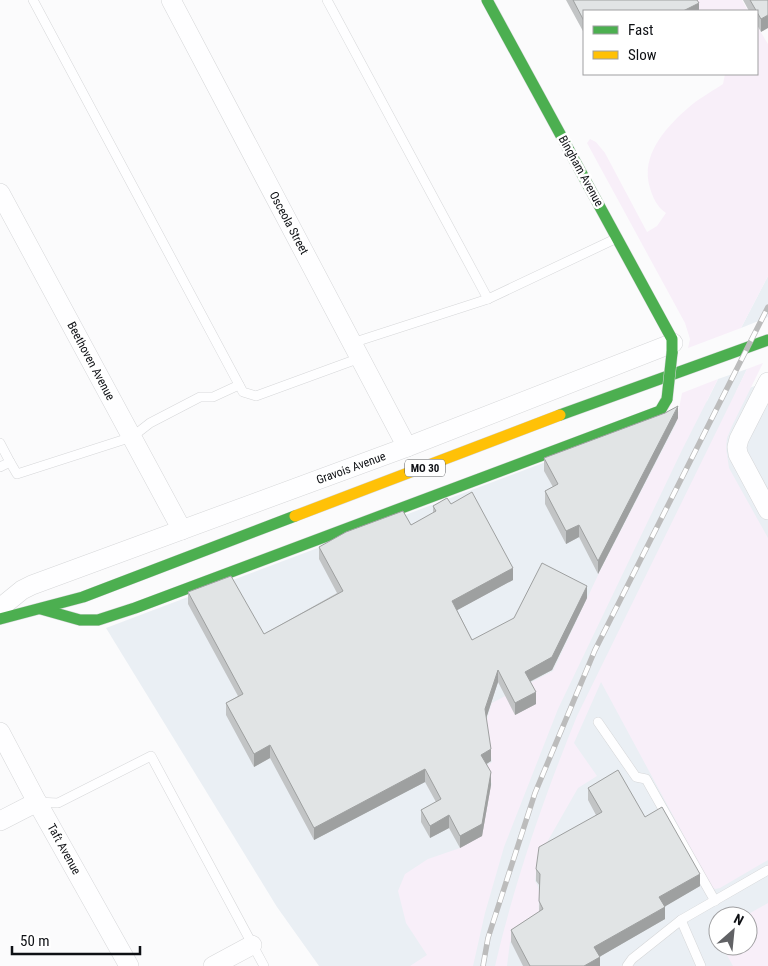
<svg xmlns="http://www.w3.org/2000/svg" width="768" height="966" viewBox="0 0 768 966" font-family="'Roboto Condensed',sans-serif">
	<rect width="100%" height="100%" fill="#fbfbfc"/>
	<g fill="#eaeff4" fill-rule="evenodd">
		<polygon points="768,276 768,317 741,328"/>
		<path d="M747,369L736,392L768,382V966H319L277,907L106,628L707,401L718,379ZM718,916H748V946H718Z"/>
	</g>
	<g fill="#f8eff9">
		<polygon points="690,0 742,0 748,11 696,11"/>
		<path d="M757,26L768,44V276L741,328L688,348L690,339L685,323L587,143L590,139L596,142L605,153L647,232L657,226L666,213C657,207 653,198 650,188C640,156 665,128 688,108C698,99 711,92 723,84L725,74H757Z"/>
		<path d="M763,363L732,426L727,438L726,448L729,468L768,538V860L720,888L715,889L711,886L601,682L574,743L597,776L578,788L538,858L535,881C544,894 534,905 542,921L510,942L507,966H495C515,880 544,797 577,716L747,369Z"/>
		<polygon points="718,379 682,450 558,709 504,847 485,913 473,966 410,966 427,955 406,923 398,891 405,874 428,859 460,848 492,784 483,768 492,762 486,722 492,703 553,671 599,573 676,424 682,393"/>
		<polygon points="768,903 768,966 733,966 722,946 748,946 748,916 745,916"/>
	</g>
	<g fill="none" stroke-linecap="round" stroke-linejoin="round">
		<g stroke="#d6d7d9" stroke-width="10">
			<g id="lane">
				<polyline points="33,0 243,392 256,396 360,358"/>
				<polyline points="327,0 488,299"/>
				<polyline points="352,343 488,299 615,239"/>
				<polyline points="0,443 10,462 0,467"/>
				<polyline points="10,462 17,474 132,437 150,423 200,397 213,397 239,385"/>
				<polyline points="598,722 636,777 646,779 715,901"/>
				<polyline points="37,802 58,803 151,756 264,966"/>
				<polyline points="681,920 768,870"/>
				<polyline points="627,966 632,959 681,920 701,966"/>
			</g>
		</g>
		<g stroke="#d6d7d9" stroke-width="20">
			<g id="street">
				<polyline points="171,0 407,447"/>
				<polyline points="0,193 182,530"/>
				<polyline points="768,382 739,439 737,447 738,454 768,510"/>
				<polyline points="0,608 22,590 32,585 407,447 673,343"/>
				<polyline points="0,732 37,802 129,966"/>
				<polyline points="0,821 37,802"/>
				<polyline points="213,966 252,945"/>
			</g>
		</g>
		<g stroke="#d6d7d9" stroke-width="12">
			<g id="fast">
				<polyline points="487,0 672,339 672,353"/>
				<polyline points="560,415 768,340"/>
				<polyline points="41,609 80,620 98,620 135,608 660,411 667,399"/>
				<polyline points="0,619 83,597 295,516"/>
			</g>
		</g>
		<g stroke="#d6d7d9" stroke-width="12">
			<polyline id="slow" points="295,516 560,415"/>
		</g>
		<use href="#lane" stroke="#fefeff" stroke-width="9"/>
		<use href="#street" stroke="#fefeff" stroke-width="19"/>
		<use href="#fast" stroke="#4caf50" stroke-width="11"/>
		<use href="#slow" stroke="#ffc107" stroke-width="11"/>
		<g stroke="#bcbcbc" stroke-width="5.5">
			<polyline id="rail" points="483,966 488,938 535,793 595,650 768,307"/>
		</g>
		<use href="#rail" stroke="#fff" stroke-width="4" stroke-dasharray="11" stroke-linecap="butt"/>
		<g stroke="#d6d7d9" stroke-width="12" stroke-linecap="butt">
			<polyline id="fast-bridge" points="667,399 672,353"/>
		</g>
		<use href="#fast-bridge" stroke="#4caf50" stroke-width="11"/>
	</g>
	<g fill="#c2c4c5">
		<polygon points="566,0 697,0 699,11 584,11 584,33"/>
		<polygon points="743,0 768,0 761,32 757,25 757,11 749,11"/>
		<polygon points="678,418 598,574 579,537 566,544 545,504 545,491 553,487 544,471 544,458"/>
		<polygon points="451,504 513,580 457,610 472,640 587,598 552,670 530,682 536,704 515,715 498,682 486,718 491,761 487,764 491,785 482,836 460,848 449,828 430,838 421,822 421,810 436,802 425,782 314,840 270,758 254,767 226,715 226,703 238,696 188,604 188,592 264,634 337,593 319,559 319,547 411,525 433,513 433,506"/>
		<polygon points="588,788 645,817 700,886 665,906 665,919 599,957 600,966 523,966 511,942 511,930 539,912 540,886 536,881 536,869 596,815 588,800"/>
	</g>
	<g fill="#9ea0a0">
		<polygon points="699,3 699,11 683,11"/>
		<polygon points="768,15 768,28 761,32 761,19"/>
		<polygon points="678,406 678,418 598,574 598,561"/>
		<polygon points="579,525 579,537 566,544 566,531"/>
		<polygon points="513,568 513,580 452,613 452,601"/>
		<polygon points="587,586 587,598 552,670 525,684 525,672"/>
		<polygon points="498,670 498,682 485,722 485,709"/>
		<polygon points="536,692 536,704 515,715 515,703"/>
		<polygon points="270,745 270,758 254,767 254,754"/>
		<polygon points="491,749 491,761 481,767 481,755"/>
		<polygon points="425,769 425,782 314,840 314,828"/>
		<polygon points="491,772 491,785 482,836 460,848 460,836"/>
		<polygon points="449,815 449,828 430,838 430,826"/>
		<polygon points="700,874 700,886 659,910 659,897"/>
		<polygon points="665,907 665,919 594,960 594,947"/>
		<polygon points="600,957 600,966 584,966"/>
	</g>
	<g fill="#e1e4e5" stroke="#9ea0a0">
		<polygon points="573,0 697,0 699,3 683,11 584,11 584,21"/>
		<polygon points="750,0 768,0 768,15 761,19"/>
		<polygon points="678,406 598,561 579,525 566,531 545,491 558,484 544,458 665,413"/>
		<polygon points="472,492 513,568 452,601 472,640 514,618 542,563 587,586 552,657 525,672 536,692 515,703 498,670 485,709 491,749 481,755 491,772 482,824 460,836 449,815 430,826 421,810 441,799 425,769 314,828 270,745 254,754 226,703 243,694 188,592 231,576 264,634 343,591 319,547 346,532 403,511 411,525 436,511 433,506 447,498 451,504"/>
		<polygon points="618,770 645,817 662,807 700,874 659,897 665,907 594,947 600,957 584,966 530,966 511,930 543,909 539,901 540,874 536,869 539,847 602,812 588,788"/>
	</g>
	<g text-anchor="middle" stroke-width="5" stroke-linejoin="round" paint-order="stroke">
		<rect fill="#fff" stroke="#56585a" stroke-width="1" x="405" y="459.5" width="40" height="17" rx="4"/>
		<g font-size="11" font-weight="bold" fill="#0e1014">
			<text x="425" y="472">MO 30</text>
		</g>
		<g font-size="12" fill="#0e1014" stroke="#fff">
			<text transform="translate(581 171) rotate(61)" y="4">Bingham Avenue</text>
			<text transform="translate(289 223) rotate(62)" y="4">Osceola Street</text>
			<text transform="translate(91 361) rotate(62)" y="4">Beethoven Avenue</text>
			<text transform="translate(351 468) rotate(-20)" y="4">Gravois Avenue</text>
			<text transform="translate(64 849) rotate(61)" y="4">Taft Avenue</text>
		</g>
	</g>
	<rect x="583" y="10" width="175" height="65" fill="#ffffff" stroke="#9f9fa1"/>
	<rect x="593" y="26" width="25" height="8" fill="#4caf50" stroke="#9f9fa1"/>
	<text x="628" y="35" font-size="15" fill="#0e1014">Fast</text>
	<rect x="593" y="51" width="25" height="8" fill="#ffc107" stroke="#9f9fa1"/>
	<text x="628" y="60" font-size="15" fill="#0e1014">Slow</text>
	<g transform="translate(733 931) rotate(27)"><circle r="24" fill="#ffffff" stroke="#9f9fa1"/>
	<path d="M0-4L9 19L0 12L-9 19Z" fill="#616265"/>
	<text y="-8" font-size="14" font-weight="bold" text-anchor="middle" fill="#0e1014">N</text>
	</g>
	<path d="M12 946v8h128v-8" fill="none" stroke="#0e1014" stroke-width="2.5"/>
	<text x="20" y="946" font-size="15" fill="#0e1014" stroke="#ffffff" stroke-width="4" paint-order="stroke">50 m</text>
</svg>
